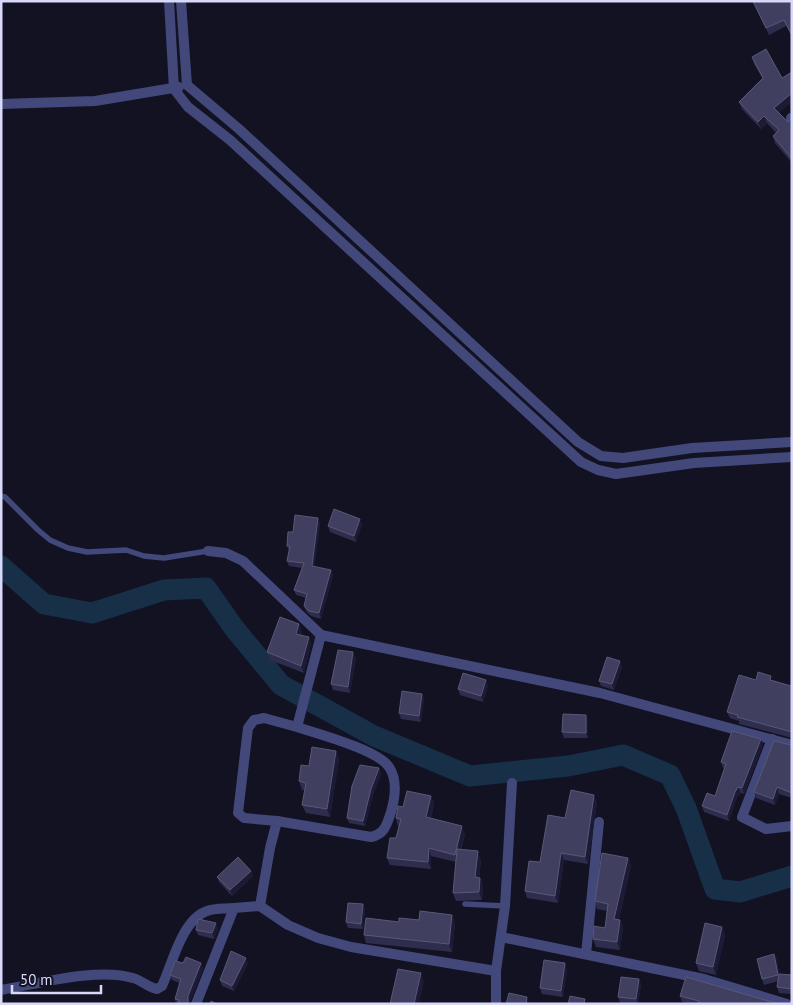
<svg xmlns="http://www.w3.org/2000/svg" width="793" height="1005" viewBox="0 0 793 1005" font-family="'PT Sans',sans-serif">
	<rect width="100%" height="100%" fill="#121223"/>
	<g fill="none" stroke-linecap="round" stroke-linejoin="round">
		<polyline stroke="#172f47" stroke-width="21" points="1,566 44,604 92,613 164,590 206,588 234,628 281,685 374,736 470,776 568,766 623,755 670,775 686,808 715,889 740,892 792,876"/>
		<g stroke="#43487b" stroke-width="5.5">
			<polyline points="1,496 5,497 38,530 50,540 68,548 87,552 126,550 144,556 164,558 208,551"/>
			<polyline points="465,904 505,906"/>
		</g>
		<g stroke="#43487b" stroke-width="10">
			<polyline points="169,1 174,89 188,107 230,140 581,462 598,470 616,474 694,463 792,457"/>
			<polyline points="181,1 187,85 239,129 578,442 601,456 623,458 692,448 792,442"/>
			<polyline points="1,104 95,101 179,87"/>
			<polyline points="791,118 792,118"/>
			<polyline points="208,551 226,553 243,561 321,635"/>
			<path d="M297,727C318,734 378,750 389,767C398,780 395,798 391,812C387,824 385,834 371,837L277,821L244,818L238,813L248,728L254,720L264,718L297,727L321,635L600,693L792,745"/>
			<polyline points="772,739 742,817 766,829 792,826"/>
			<polyline points="260,906 270,848 277,821"/>
			<polyline points="501,937 704,979 787,1004"/>
			<polyline points="586,954 599,822"/>
			<path d="M1,990C37,984 98,967 133,978C141,980 149,988 157,989L162,986C172,965 182,919 207,911C215,908 225,909 234,908"/>
			<polyline points="196,1004 234,908 260,906 288,925 318,938 351,947 496,971"/>
			<polyline points="496,1004 496,971 505,906 512,783"/>
		</g>
	</g>
	<g fill="#2f2d4e">
		<polygon points="752,1 792,1 792,37 786,26 769,35"/>
		<polygon points="752,57 782,78 779,113 788,122 792,118 792,163 775,143 773,136 776,133 767,123 761,129 742,109 739,102 763,79 754,64"/>
		<polygon points="318,518 320,524 314,567 331,570 333,576 321,619 311,616 306,611 304,606 306,598 296,595 294,590 302,568 289,566 287,561 289,551 287,546 293,532"/>
		<polygon points="362,524 356,542 330,532 328,526"/>
		<polygon points="302,632 301,635 309,637 311,644 304,673 270,660 267,652"/>
		<polygon points="356,658 350,693 333,690 331,684"/>
		<polygon points="622,666 614,690 601,686 599,681"/>
		<polygon points="773,680 791,686 792,686 792,738 739,724 739,721 730,718 727,712"/>
		<polygon points="488,686 483,702 460,695 458,689"/>
		<polygon points="422,694 424,699 421,722 401,719 399,713"/>
		<polygon points="586,715 588,721 588,738 564,738 562,732"/>
		<polygon points="763,744 744,794 741,793 737,797 729,821 704,812 702,806 715,796 724,769 723,768 721,762"/>
		<polygon points="791,745 792,745 792,798 779,794 775,805 756,798 754,792"/>
		<polygon points="336,751 339,760 330,817 306,813 302,805 305,790 302,790 299,781 309,766"/>
		<polygon points="379,768 381,774 373,795 365,826 349,823 347,818"/>
		<polygon points="431,796 434,804 431,818 465,834 461,850 481,860 479,878 480,878 483,886 482,900 456,901 453,893 456,862 431,856 431,869 390,865 387,858 396,838 399,826 398,826 396,818 403,807"/>
		<polygon points="597,802 588,864 564,860 558,903 527,898 525,891 540,862 565,818"/>
		<polygon points="628,858 631,866 619,919 623,927 620,950 596,947 593,939 605,928 607,911 597,909 595,901"/>
		<polygon points="251,871 253,876 232,896 219,882 217,877"/>
		<polygon points="363,904 365,910 363,929 348,928 346,922"/>
		<polygon points="452,915 455,923 452,952 366,943 364,935 399,922"/>
		<polygon points="722,927 725,935 716,975 699,971 696,963"/>
		<polygon points="218,929 214,939 198,935 196,930"/>
		<polygon points="774,954 777,960 779,974 792,975 792,994 779,993 777,987 778,981 764,985 762,979"/>
		<polygon points="183,963 201,963 203,969 190,1001 190,1004 176,1004 175,999 179,983 172,980 170,975"/>
		<polygon points="248,963 234,991 222,986 220,980"/>
		<polygon points="567,969 563,997 542,994 540,988"/>
		<polygon points="639,979 641,985 638,1004 620,1003 618,997"/>
		<polygon points="680,996 775,1003 775,1004 690,1004 682,1002"/>
	</g>
	<g fill="#1c1a35">
		<polygon points="792,93 792,102 776,115 774,108"/>
		<polygon points="764,116 767,123 761,129 758,122"/>
		<polygon points="318,518 320,524 314,572 312,566"/>
		<polygon points="360,519 362,524 356,542 354,536"/>
		<polygon points="331,570 333,576 321,619 319,613"/>
		<polygon points="299,624 302,632 298,642 296,634"/>
		<polygon points="309,637 311,644 304,673 301,666"/>
		<polygon points="353,652 356,658 350,693 348,687"/>
		<polygon points="620,661 622,666 614,690 612,684"/>
		<polygon points="486,680 488,686 483,702 481,696"/>
		<polygon points="422,694 424,699 421,722 419,716"/>
		<polygon points="586,715 588,721 588,738 586,733"/>
		<polygon points="761,739 763,744 744,794 742,788"/>
		<polygon points="336,751 339,760 330,817 327,809"/>
		<polygon points="379,768 381,774 373,795 365,826 363,821 371,789"/>
		<polygon points="738,787 741,793 737,797 729,821 727,815 735,792"/>
		<polygon points="777,787 779,794 775,805 773,799"/>
		<polygon points="594,795 597,802 588,864 585,857"/>
		<polygon points="431,796 434,804 429,824 426,817"/>
		<polygon points="462,826 465,834 457,862 455,855"/>
		<polygon points="429,848 431,856 431,869 428,862"/>
		<polygon points="478,851 481,860 478,886 475,877"/>
		<polygon points="561,853 564,860 558,903 555,896"/>
		<polygon points="628,858 631,866 617,927 614,919"/>
		<polygon points="251,871 253,876 232,896 230,890"/>
		<polygon points="480,878 483,886 482,900 479,892"/>
		<polygon points="363,904 365,910 363,929 361,924"/>
		<polygon points="452,915 455,923 452,952 449,944"/>
		<polygon points="620,920 623,927 620,950 617,942"/>
		<polygon points="216,923 218,929 214,939 212,933"/>
		<polygon points="722,927 725,935 716,975 713,967"/>
		<polygon points="774,954 777,960 780,980 778,975"/>
		<polygon points="246,958 248,963 234,991 232,986"/>
		<polygon points="201,963 203,969 190,1001 190,1004 188,1004 188,996"/>
		<polygon points="565,963 567,969 563,997 561,991"/>
		<polygon points="421,973 424,982 419,1004 414,1004"/>
		<polygon points="639,979 641,985 638,1004 636,999"/>
		<polygon points="527,997 529,1003 529,1004 526,1004"/>
	</g>
	<g fill="#413f60" stroke="#595878">
		<polygon points="753,1 792,1 792,35 784,20 766,28"/>
		<polygon points="766,49 782,78 792,72 792,93 774,108 788,122 792,118 792,159 773,136 779,130 764,116 758,122 739,102 763,78 752,57"/>
		<polygon points="334,509 360,519 354,536 328,526"/>
		<polygon points="295,515 318,518 312,566 331,570 319,613 309,611 304,606 307,594 294,590 304,563 287,561 290,546 287,546 288,532 293,532"/>
		<polygon points="280,617 299,624 296,634 309,637 301,666 267,652"/>
		<polygon points="338,650 353,652 348,687 331,684"/>
		<polygon points="607,657 620,661 612,684 599,681"/>
		<polygon points="758,672 771,676 770,680 791,686 792,686 792,732 737,717 738,715 727,712 739,675 756,680"/>
		<polygon points="463,673 486,680 481,696 458,689"/>
		<polygon points="402,691 422,694 419,716 399,713"/>
		<polygon points="563,714 586,715 586,733 562,732"/>
		<polygon points="732,731 761,739 742,788 738,787 735,792 727,815 702,806 707,793 715,796 726,764 721,762"/>
		<polygon points="774,741 791,745 792,745 792,793 777,787 773,799 754,792"/>
		<polygon points="312,747 336,751 327,809 302,805 306,783 299,781 301,765 309,766"/>
		<polygon points="360,765 379,768 371,789 363,821 347,818 352,786"/>
		<polygon points="571,790 594,795 585,857 561,853 555,896 525,891 529,861 540,862 548,815 565,818"/>
		<polygon points="407,791 431,796 426,817 462,826 455,855 429,848 428,862 387,858 390,838 396,838 401,819 396,818 398,806 403,807"/>
		<polygon points="457,849 478,851 475,877 480,878 479,892 453,893"/>
		<polygon points="602,853 628,858 614,919 620,920 617,942 593,939 594,926 605,928 608,904 595,901"/>
		<polygon points="238,857 251,871 230,890 217,877"/>
		<polygon points="348,903 363,904 361,924 346,922"/>
		<polygon points="420,911 452,915 449,944 364,935 366,918 399,922 399,918 419,920"/>
		<polygon points="198,919 216,923 212,933 196,930"/>
		<polygon points="705,923 722,927 713,967 696,963"/>
		<polygon points="231,951 246,958 232,986 220,980"/>
		<polygon points="774,954 778,975 762,979 757,959"/>
		<polygon points="186,957 201,963 188,996 188,1004 178,1004 179,1000 175,999 181,979 170,975 175,961 183,963"/>
		<polygon points="544,960 565,963 561,991 540,988"/>
		<polygon points="398,969 421,973 414,1004 390,1004"/>
		<polygon points="779,974 792,975 792,989 777,987"/>
		<polygon points="621,977 639,979 636,999 618,997"/>
		<polygon points="686,977 775,1003 775,1004 698,1004 699,1001 680,996"/>
		<polygon points="509,993 527,997 526,1004 506,1004"/>
		<polygon points="570,996 585,999 584,1004 568,1004"/>
		<polygon points="211,1001 217,1004 210,1004"/>
	</g>
	<rect width="793" height="1005" fill="none" stroke="#d8d9fa" stroke-width="5"/>
	<path d="M12 985v8h89v-8" fill="none" stroke="#d8d9fa" stroke-width="2.5"/>
	<text x="20" y="985" font-size="15" fill="#d8d9fa" stroke="#121223" stroke-width="4" paint-order="stroke">50 m</text>
</svg>
